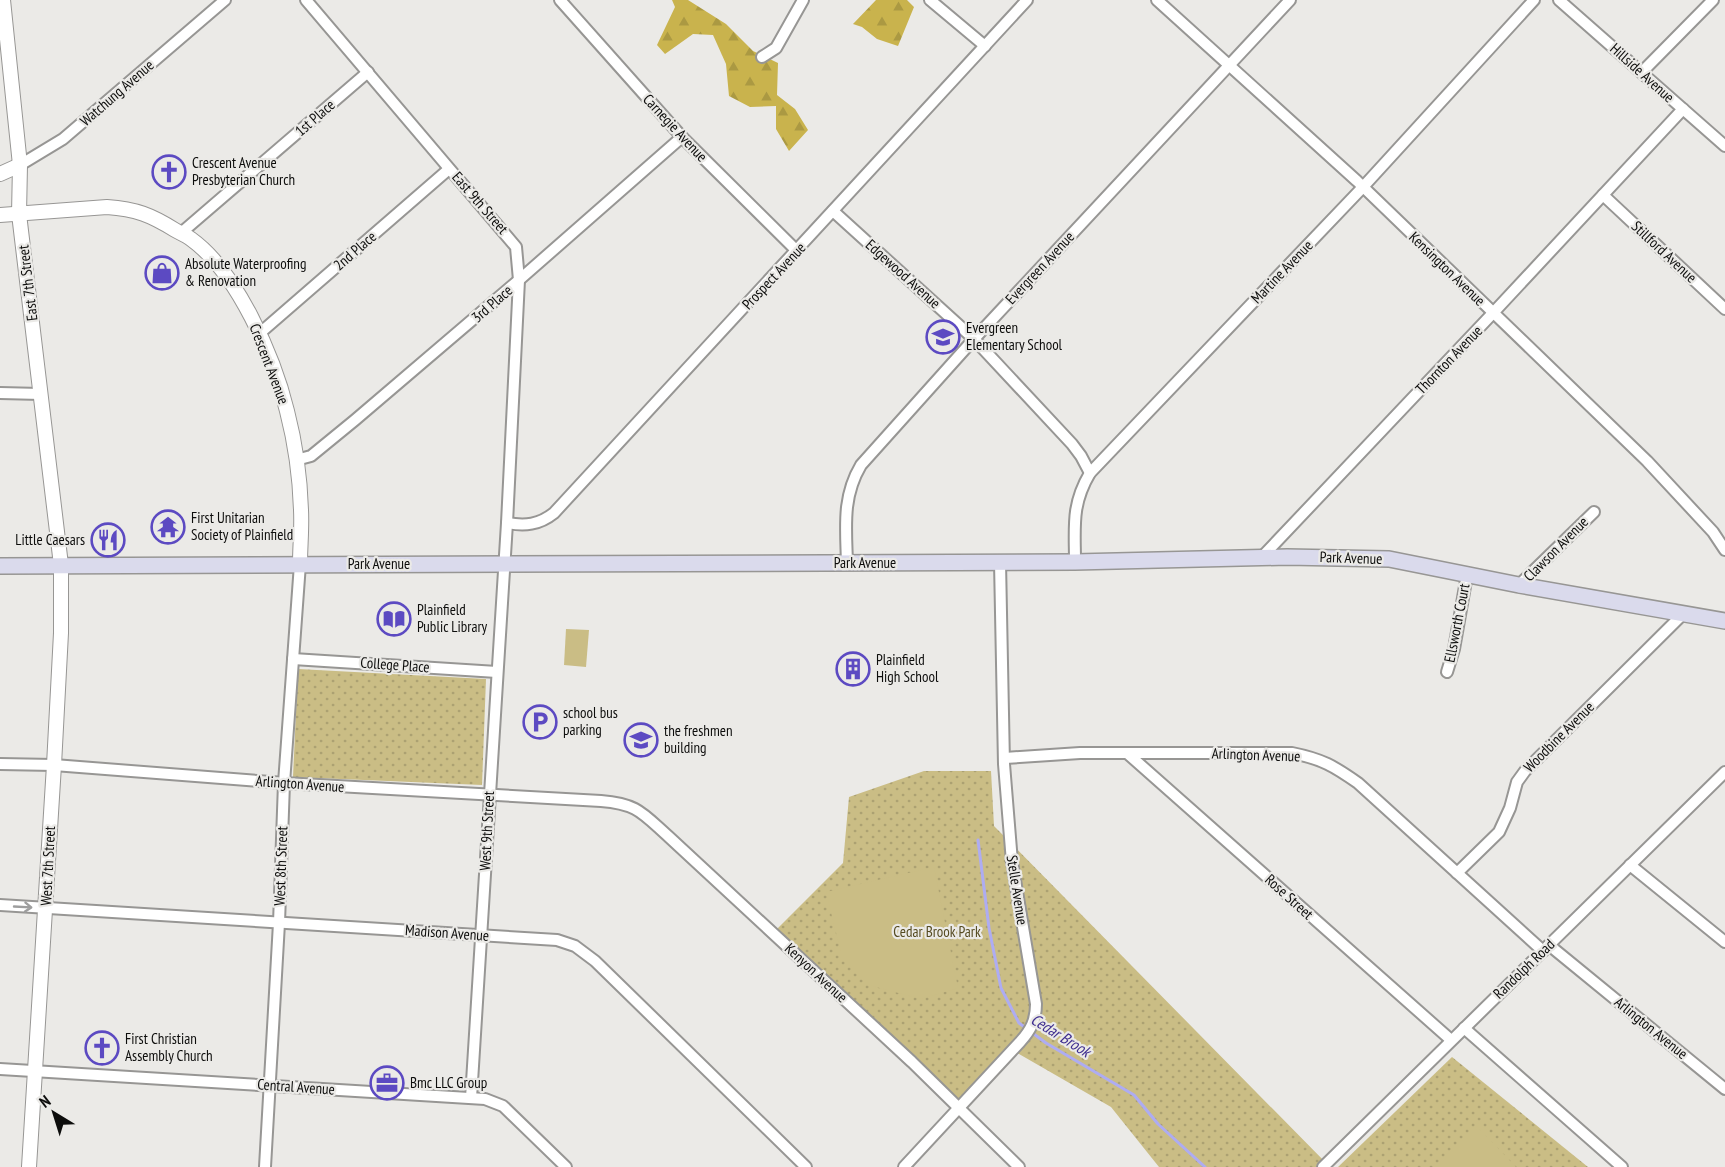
<svg xmlns="http://www.w3.org/2000/svg" width="1725" height="1167" viewBox="0 0 1725 1167" font-family="'PT Sans Narrow',sans-serif">
	<defs>
		<pattern id="grass-dots" width="8" height="8" patternUnits="userSpaceOnUse" patternTransform="scale(1.5)"><rect width="8" height="8" fill="#cabd85"/><path d="M2 2h.1M6 6h.1" fill="none" stroke="#aca172" stroke-width="1.8" stroke-linecap="round"/></pattern>
		<pattern id="forest-firs" width="22" height="20" patternUnits="userSpaceOnUse" patternTransform="scale(1.5)"><rect width="22" height="20" fill="#c9b34d"/><path d="M5 1l3.5 6h-7zM16 11l3.5 6h-7z" fill="#ab9942"/></pattern>
	</defs>
	<rect width="100%" height="100%" fill="#ebeae7"/>
	<g fill="url(#grass-dots)">
		<polygon points="298,669 486,679 482,785 293,777"/>
		<polygon points="924,771 991,771 994,826 1330,1167 1159,1167 1111,1107 1014,1051 958,1111 773,933 843,863 849,797"/>
		<polygon points="1452,1057 1588,1167 1338,1167"/>
	</g>
	<g fill="url(#forest-firs)">
		<polygon points="672,0 688,0 726,24 753,51 778,63 777,95 795,109 808,130 789,151 776,129 776,106 750,107 729,96 726,64 713,35 693,34 665,54 657,45 675,7"/>
		<polygon points="876,0 907,0 914,7 898,46 877,39 862,27 853,24"/>
	</g>
	<g fill="#cabd85">
		<polygon points="566,629 589,630 586,667 564,665"/>
		<polygon points="934,867 958,988 921,999 872,986 841,953 826,892"/>
		<polygon points="1477,1126 1516,1167 1434,1167"/>
	</g>
	<g fill="none" stroke-linecap="round" stroke-linejoin="round">
		<polyline stroke="#aeacf2" stroke-width="3" points="978,840 989,928 1001,988 1019,1023 1046,1043 1134,1095 1158,1124 1205,1167"/>
		<g stroke="#979694" stroke-width="14">
			<g id="minor">
				<polyline points="306,0 516,247 519,280 507,523 471,1098"/>
				<polyline points="560,0 682,137 797,251"/>
				<polyline points="930,0 985,46"/>
				<polyline points="1157,0 1357,181 1647,461 1713,532 1725,550"/>
				<polyline points="1559,0 1725,146"/>
				<polyline points="762,57 776,48 803,0"/>
				<polyline points="1642,72 1713,0"/>
				<polyline points="20,165 63,139 225,0"/>
				<polyline points="1603,195 1725,309"/>
				<polyline points="833,211 974,339 1072,444 1081,456 1090,473"/>
				<polyline points="181,233 368,72"/>
				<polyline points="260,333 449,169"/>
				<polyline points="0,393 41,394"/>
				<polyline points="296,460 311,456 355,420 519,280 682,137"/>
				<path d="M507,523C525,526 539,525 554,513L1027,0"/>
				<polyline points="1262,557 1493,313 1683,109"/>
				<path d="M1075,562C1075,527 1071,505 1090,473L1363,187L1534,0"/>
				<path d="M847,563C846,527 842,497 861,465L974,339L1290,0"/>
				<polyline points="1519,585 1594,512"/>
				<polyline points="293,659 497,672"/>
				<polyline points="1447,672 1454,649 1467,575"/>
				<polyline points="1127,753 1451,1040"/>
				<path d="M1005,758L1080,753H1292C1322,759 1334,766 1358,783L1543,951"/>
				<path d="M0,764L54,765L284,783L601,801C638,804 642,813 669,837L912,1062L1019,1167"/>
				<polyline points="1630,865 1725,942"/>
				<polyline points="1457,873 1499,832 1510,808 1517,782 1525,771 1682,615"/>
				<polyline points="0,905 557,940 575,946 595,961 806,1167"/>
				<polyline points="1549,945 1725,1089"/>
				<polyline points="1464,1028 1622,1167"/>
				<polyline points="0,1069 485,1099 503,1106 566,1167"/>
				<polyline points="265,1167 279,923 284,783 300,564"/>
				<path d="M904,1167L1020,1042C1031,1030 1036,1020 1036,1004L1012,862L1004,764L1000,562"/>
				<polyline points="1323,1167 1725,772"/>
			</g>
		</g>
		<g stroke="#979694" stroke-width="16">
			<g id="tertiary">
				<polyline points="3,0 20,165 19,214 61,565 61,633 54,765 29,1167"/>
				<polyline points="0,174 20,165"/>
				<path d="M0,215L107,207C136,209 151,215 175,230C180,233 186,235 191,239C237,272 274,357 287,411C295,442 300,477 301,510C302,528 300,546 300,564"/>
			</g>
		</g>
		<g stroke="#979694" stroke-width="18">
			<polyline id="secondary" points="0,566 1075,562 1287,557 1389,559 1519,585 1725,621"/>
		</g>
		<use href="#minor" stroke="#fff" stroke-width="10"/>
		<use href="#tertiary" stroke="#fff" stroke-width="14"/>
		<use href="#secondary" stroke="#dadaec" stroke-width="15"/>
	</g>
	<defs><path id="oneway-shaft" d="M-6 0H5M1.5-3L5.5 0L1.5 3" fill="none" stroke-width="1.6" stroke-linecap="round" stroke-linejoin="round" transform="scale(1.5)"/></defs>
	<use stroke="#9e9e9e" href="#oneway-shaft" transform="translate(23 907) rotate(3)"/>
	<defs>
		<g id="church-ring" transform="scale(1.725)"><circle r="9.5" fill="#ebeae7" stroke="#5c4ac2" stroke-width="1.5"/><path d="M-1.2-6h2.4v3.5h3.3v2.4h-3.3V6h-2.4V-.1h-3.3v-2.4h3.3Z" fill="#5c4ac2"/></g>
		<g id="shop-ring" transform="scale(1.725)"><circle r="9.5" fill="#ebeae7" stroke="#5c4ac2" stroke-width="1.5"/><path d="M-5-2.5h2.3a2.7 3.5 0 0 1 5.4 0H5L5.5 6h-11ZM-1.5-2.5h3a1.5 2.3 0 0 0-3 0Z" fill="#5c4ac2"/></g>
		<g id="school-ring" transform="scale(1.725)"><circle r="9.5" fill="#ebeae7" stroke="#5c4ac2" stroke-width="1.5"/><path d="M0-5L7-2L0 1L-7-2ZM-4 1L0 2.5L4 1V4Q0 6-4 4Z" fill="#5c4ac2"/></g>
		<g id="temple-ring" transform="scale(1.725)"><circle r="9.5" fill="#ebeae7" stroke="#5c4ac2" stroke-width="1.5"/><path d="M0-6L5-2H3V0L6.5 2.5H4V6H1.5V3h-3V6H-4V2.5H-6.5L-3 0V-2H-5Z" fill="#5c4ac2"/></g>
		<g id="restaurant-ring" transform="scale(1.725)"><circle r="9.5" fill="#ebeae7" stroke="#5c4ac2" stroke-width="1.5"/><path d="M-5-6h1v4h1v-4h1v4h1v-4h1v5L-1.5 .5V6h-2V.5L-5-1ZM5-6V6H3V1.5H1.5Q1.5-4 5-6Z" fill="#5c4ac2"/></g>
		<g id="library-ring" transform="scale(1.725)"><circle r="9.5" fill="#ebeae7" stroke="#5c4ac2" stroke-width="1.5"/><path d="M-6-4Q-3-5.5-.7-3.5V5Q-3 3-6 4ZM6-4Q3-5.5 .7-3.5V5Q3 3 6 4Z" fill="#5c4ac2"/></g>
		<g id="building-ring" transform="scale(1.725)"><circle r="9.5" fill="#ebeae7" stroke="#5c4ac2" stroke-width="1.5"/><path d="M-4-6H4V6H1V3H-1V6H-4ZM-2.5-4.3h1.7v1.8h-1.7ZM.8-4.3h1.7v1.8H.8ZM-2.5-1h1.7V.8h-1.7ZM.8-1h1.7V.8H.8Z" fill="#5c4ac2"/></g>
		<g id="parking-ring" transform="scale(1.725)"><circle r="9.5" fill="#ebeae7" stroke="#5c4ac2" stroke-width="1.5"/><path d="M-3.5-5.5H1a3.5 3.5 0 0 1 0 7H-1V5.5H-3.5ZM-1-3.4V-.6H.8a1.4 1.4 0 0 0 0-2.8Z" fill="#5c4ac2"/></g>
		<g id="office-ring" transform="scale(1.725)"><circle r="9.5" fill="#ebeae7" stroke="#5c4ac2" stroke-width="1.5"/><path d="M-6-3h4V-5.5h4V-3h4V5H-6ZM-1-4.5V-3h2v-1.5ZM-6 0V1H6V0Z" fill="#5c4ac2"/></g>
	</defs>
	<g fill-rule="evenodd">
		<use href="#church-ring" x="169" y="172"/>
		<use href="#shop-ring" x="162" y="273"/>
		<use href="#school-ring" x="943" y="337"/>
		<use href="#temple-ring" x="168" y="527"/>
		<use href="#restaurant-ring" x="108" y="540"/>
		<use href="#library-ring" x="394" y="619"/>
		<use href="#building-ring" x="853" y="669"/>
		<use href="#parking-ring" x="540" y="722"/>
		<use href="#school-ring" x="641" y="740"/>
		<use href="#church-ring" x="102" y="1048"/>
		<use href="#office-ring" x="387" y="1083"/>
	</g>
	<g text-anchor="middle" stroke-width="4.5" stroke-linejoin="round" paint-order="stroke">
		<g font-size="15" fill="#0d0d0c" stroke="#ebeae7">
			<text transform="translate(1642 73) rotate(42)" y="5">Hillside Avenue</text>
			<text transform="translate(117 93) rotate(-41)" y="5">Watchung Avenue</text>
			<text transform="translate(315 118) rotate(-41)" y="5">1st Place</text>
			<text transform="translate(675 128) rotate(47)" y="5">Carnegie Avenue</text>
			<text transform="translate(480 203) rotate(49)" y="5">East 9th Street</text>
			<text transform="translate(355 251) rotate(-41)" y="5">2nd Place</text>
			<text transform="translate(1664 252) rotate(43)" y="5">Stillford Avenue</text>
			<text transform="translate(1040 268) rotate(-47)" y="5">Evergreen Avenue</text>
			<text transform="translate(1447 269) rotate(44)" y="5">Kensington Avenue</text>
			<text transform="translate(1282 272) rotate(-46)" y="5">Martine Avenue</text>
			<text transform="translate(903 274) rotate(42)" y="5">Edgewood Avenue</text>
			<text transform="translate(774 276) rotate(-47)" y="5">Prospect Avenue</text>
			<text transform="translate(28 283) rotate(-97)" y="5">East 7th Street</text>
			<text transform="translate(492 304) rotate(-41)" y="5">3rd Place</text>
			<text transform="translate(1449 360) rotate(-46)" y="5">Thornton Avenue</text>
			<text transform="translate(269 364) rotate(69)" y="5">Crescent Avenue</text>
			<text transform="translate(1556 549) rotate(-45)" y="5">Clawson Avenue</text>
			<text transform="translate(1351 558) rotate(2)" y="5">Park Avenue</text>
			<text x="865" y="568">Park Avenue</text>
			<text x="379" y="569">Park Avenue</text>
			<text transform="translate(1457 623) rotate(-79)" y="5">Ellsworth Court</text>
			<text transform="translate(395 665) rotate(4)" y="5">College Place</text>
			<text transform="translate(1559 737) rotate(-45)" y="5">Woodbine Avenue</text>
			<text transform="translate(1256 755) rotate(2)" y="5">Arlington Avenue</text>
			<text transform="translate(300 784) rotate(4)" y="5">Arlington Avenue</text>
			<text transform="translate(487 831) rotate(-87)" y="5">West 9th Street</text>
			<text transform="translate(48 866) rotate(-87)" y="5">West 7th Street</text>
			<text transform="translate(281 866) rotate(-88)" y="5">West 8th Street</text>
			<text transform="translate(1017 890) rotate(81)" y="5">Stelle Avenue</text>
			<text transform="translate(1289 897) rotate(42)" y="5">Rose Street</text>
			<text transform="translate(447 933) rotate(4)" y="5">Madison Avenue</text>
			<text transform="translate(1524 969) rotate(-44)" y="5">Randolph Road</text>
			<text transform="translate(816 973) rotate(43)" y="5">Kenyon Avenue</text>
			<text transform="translate(1651 1028) rotate(39)" y="5">Arlington Avenue</text>
			<text transform="translate(296 1087) rotate(4)" y="5">Central Avenue</text>
		</g>
		<g font-size="15" fill="#0d0d0c" stroke="#ebeae7" text-anchor="start">
			<text x="192" y="168">Crescent Avenue<tspan x="192" dy="17">Presbyterian Church</tspan></text>
			<text x="185" y="269">Absolute Waterproofing<tspan x="185" dy="17">&amp; Renovation</tspan></text>
			<text x="966" y="333">Evergreen<tspan x="966" dy="17">Elementary School</tspan></text>
			<text x="191" y="523">First Unitarian<tspan x="191" dy="17">Society of Plainfield</tspan></text>
			<text x="85" y="545" text-anchor="end">Little Caesars</text>
			<text x="417" y="615">Plainfield<tspan x="417" dy="17">Public Library</tspan></text>
			<text x="876" y="665">Plainfield<tspan x="876" dy="17">High School</tspan></text>
			<text x="563" y="718">school bus<tspan x="563" dy="17">parking</tspan></text>
			<text x="664" y="736">the freshmen<tspan x="664" dy="17">building</tspan></text>
			<text x="125" y="1044">First Christian<tspan x="125" dy="17">Assembly Church</tspan></text>
			<text x="410" y="1088">Bmc LLC Group</text>
		</g>
		<g font-size="15" fill="#554b21" stroke="#ebeae7">
			<text x="937" y="937">Cedar Brook Park</text>
		</g>
		<g font-size="16" font-style="italic" fill="#3f2e90" stroke="#ebeae7">
			<text transform="translate(1061 1035) rotate(32)" y="6">Cedar Brook</text>
		</g>
	</g>
	<g transform="translate(54 1113) rotate(322)" stroke="#ebeae7" stroke-width="4.5" paint-order="stroke">
	<path d="M0-4.5L10 22L0 15L-10 22Z" fill="#0d0d0c"/>
	<text y="-9" font-size="16" font-weight="bold" text-anchor="middle" fill="#0d0d0c">N</text>
	</g>
</svg>
